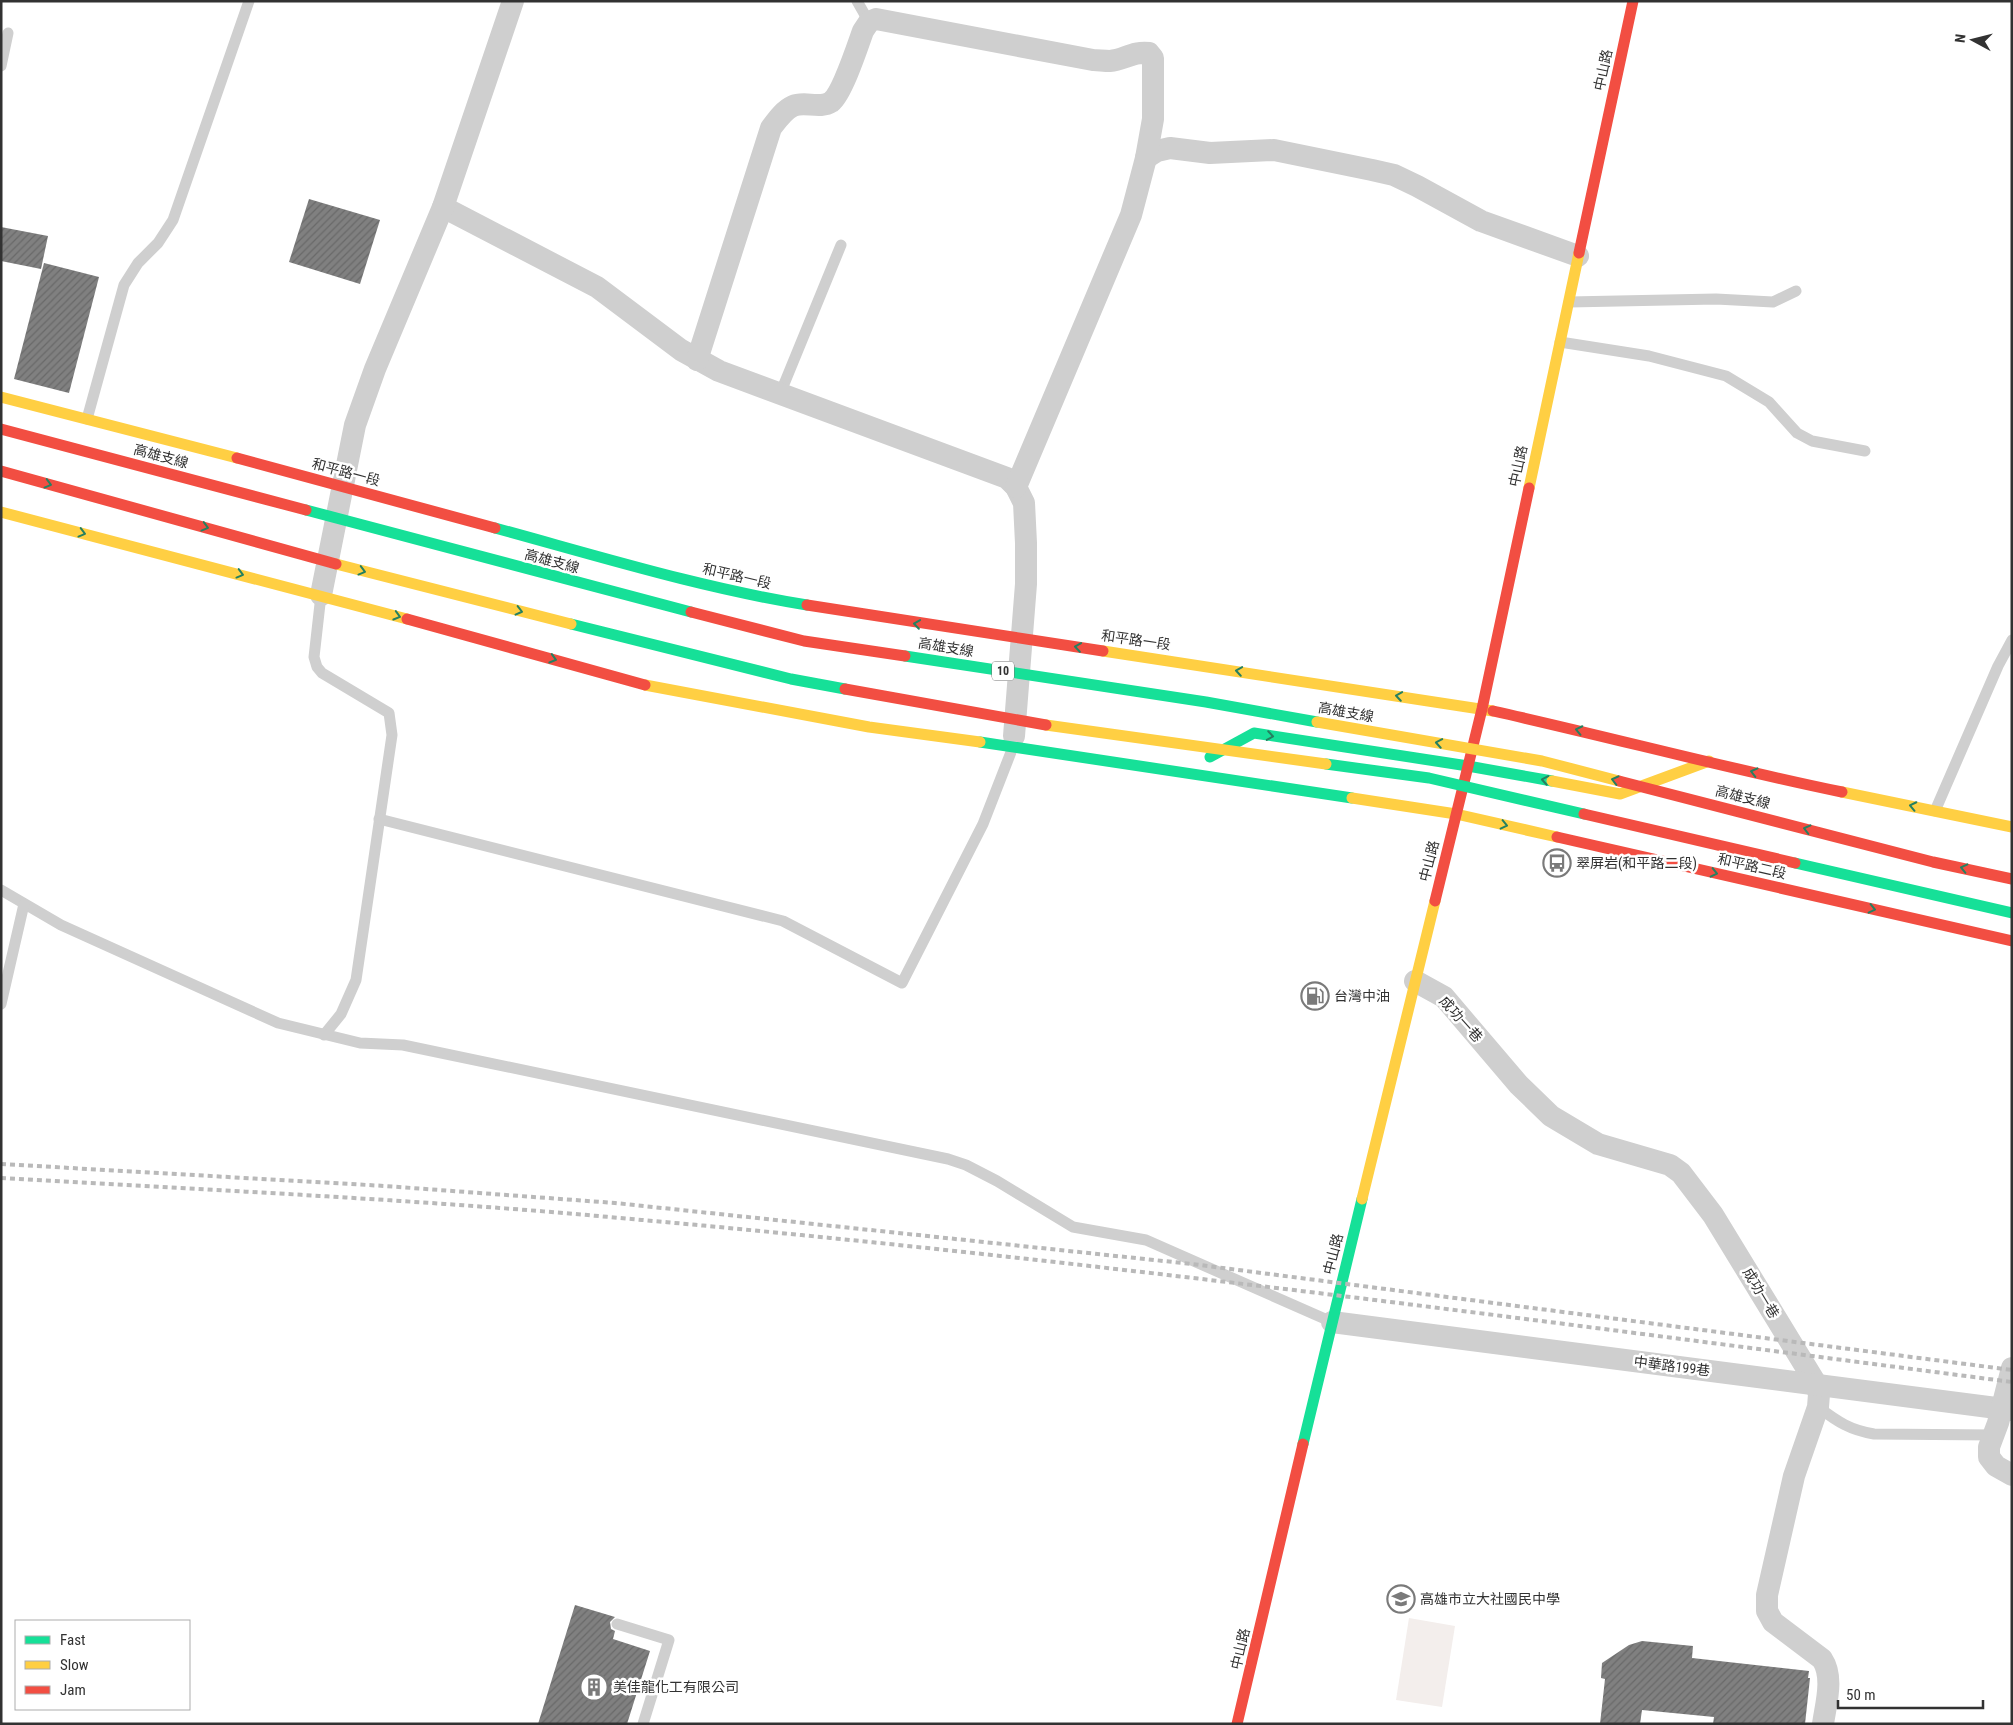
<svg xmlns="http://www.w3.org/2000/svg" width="2013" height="1725" viewBox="0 0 2013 1725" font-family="'Roboto Condensed','Noto Sans TC',sans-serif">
	<defs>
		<pattern id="building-hatch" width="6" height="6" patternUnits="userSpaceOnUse" patternTransform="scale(1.25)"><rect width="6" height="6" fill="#808080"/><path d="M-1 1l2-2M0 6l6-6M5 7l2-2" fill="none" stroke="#696969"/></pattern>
	</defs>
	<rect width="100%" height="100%" fill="#fff"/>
	<polygon fill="#f3eeec" points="1409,1618 1455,1626 1442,1707 1396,1700"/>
	<g fill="url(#building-hatch)">
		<polygon points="309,199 380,220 360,284 289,262"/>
		<polygon points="1,227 48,236 41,269 1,261"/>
		<polygon points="44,263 99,277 69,393 14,379"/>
		<polygon points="575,1605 615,1617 610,1622 611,1629 615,1631 613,1639 650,1651 627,1724 538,1724"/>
		<polygon points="1642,1641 1693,1646 1692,1658 1809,1671 1808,1678 1810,1678 1805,1724 1713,1724 1714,1717 1642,1710 1640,1724 1600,1724 1605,1679 1601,1678 1602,1663 1629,1645"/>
	</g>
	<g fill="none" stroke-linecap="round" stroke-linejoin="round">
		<g stroke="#cfcfcf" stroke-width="11">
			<polyline points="857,1 869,22"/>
			<polyline points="1,66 8,33"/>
			<polyline points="1569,302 1716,299 1773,302 1796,291"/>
			<polyline points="1560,342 1649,356 1726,376 1769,402 1797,433 1812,441 1865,451"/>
			<polyline points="780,394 841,245"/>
			<polyline points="87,419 124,285 138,263 158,243 173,220 249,1"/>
			<polyline points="321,595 314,657 317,667 322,673 389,713 392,735 356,980 341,1014 324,1035"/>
			<polyline points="1935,811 1998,666 2012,640"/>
			<polyline points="379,819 783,921 902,983 983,824 1013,747"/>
			<polyline points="1,890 61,925 278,1023 360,1043 403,1045 948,1159 966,1165 997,1181 1073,1227 1146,1240 1332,1322"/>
			<polyline points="1,1004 24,904"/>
			<path d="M1818,1407C1838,1422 1850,1430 1874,1434L1994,1435"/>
			<polyline points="617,1624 669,1640 643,1724"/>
		</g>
		<g stroke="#cfcfcf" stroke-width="22">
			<polyline points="1146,158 1157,151 1170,148 1210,153 1274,150 1372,170 1394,175 1417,186 1481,221 1578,256"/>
			<polyline points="443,207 597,287 681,350 719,371 1007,478 1016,487 1024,503 1026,543 1026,584 1014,736"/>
			<path d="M697,360L771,128C777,120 784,110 793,106C804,101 820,109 831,102C842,94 858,45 863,31L869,22L876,19L1093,60C1098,60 1104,61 1110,61C1124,60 1133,51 1149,53L1153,58V119L1146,158L1131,215L1016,487"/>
			<polyline points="321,595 355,425 375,369 443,207 513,1"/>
			<path d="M1415,981L1444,997L1519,1085L1551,1116L1598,1144L1670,1165L1681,1173L1713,1215L1815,1382L1819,1394L1818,1407L1794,1476L1767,1595V1611L1773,1622L1822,1659C1834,1677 1826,1703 1823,1724"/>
			<polyline points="1332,1322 2012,1410"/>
			<polyline points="2012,1368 1998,1423 1989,1447 1989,1457 1996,1466 2012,1475"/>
		</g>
		<g stroke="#16e098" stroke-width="11">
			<path d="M495,528C598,556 701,588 807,605"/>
			<polyline points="980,742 1352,798"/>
			<polyline points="1210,757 1254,733 1468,766 1552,781"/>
			<polyline points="1303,1444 1362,1199"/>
		</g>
		<g stroke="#ffcf43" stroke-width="11">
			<polyline points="1,397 237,458"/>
			<polyline points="1529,488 1579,253"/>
			<polyline points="1,512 407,619"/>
			<polyline points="1103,651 1493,711"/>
			<polyline points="645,685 869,727 980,742"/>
			<polyline points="1552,781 1620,794 1709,761"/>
			<polyline points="1842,792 2012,827"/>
			<polyline points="1352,798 1456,814 1557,837"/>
			<polyline points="1362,1199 1435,901"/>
		</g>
		<g stroke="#f24e42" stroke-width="11">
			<polyline points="1579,253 1633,1"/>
			<polyline points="237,458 495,528"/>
			<polyline points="807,605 1103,651"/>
			<polyline points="407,619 645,685"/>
			<path d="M1493,711C1610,737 1725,768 1842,792"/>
			<polyline points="1557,837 2012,941"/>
			<polyline points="1435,901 1482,709 1529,488"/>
			<polyline points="1237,1724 1303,1444"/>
		</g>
		<g stroke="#b9b9b9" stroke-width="4" stroke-dasharray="5 4" stroke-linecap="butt">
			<polyline points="1,1164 385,1186 615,1203 1192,1264 2012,1370"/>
			<path d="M1,1178C207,1190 414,1199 620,1218C1085,1259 1549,1322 2012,1382"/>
		</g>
		<g stroke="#16e098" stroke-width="11">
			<polyline points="306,510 691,612"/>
			<polyline points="571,624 791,679 845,689"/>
			<polyline points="905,656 1206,702 1317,722"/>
			<polyline points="1326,764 1429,778 1584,814"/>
			<polyline points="1795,863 2012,913"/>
		</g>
		<g stroke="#ffcf43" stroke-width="11">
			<polyline points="336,564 571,624"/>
			<polyline points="1317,722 1542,761 1619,781"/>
			<polyline points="1046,725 1326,764"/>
		</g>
		<g stroke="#f24e42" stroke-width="11">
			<polyline points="1,429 306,510"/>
			<polyline points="1,471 336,564"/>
			<polyline points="691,612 804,641 905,656"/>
			<polyline points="845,689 1046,725"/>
			<polyline points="1619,781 1933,862 2012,879"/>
			<polyline points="1584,814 1795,863"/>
		</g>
	</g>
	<defs><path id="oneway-chevron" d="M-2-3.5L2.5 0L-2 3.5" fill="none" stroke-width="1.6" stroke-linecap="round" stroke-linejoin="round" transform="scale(1.25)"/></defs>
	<g stroke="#258060">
		<use href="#oneway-chevron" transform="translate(48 484) rotate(15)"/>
		<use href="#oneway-chevron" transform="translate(205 527) rotate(15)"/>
		<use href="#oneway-chevron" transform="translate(82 533) rotate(15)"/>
		<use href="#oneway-chevron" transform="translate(362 571) rotate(15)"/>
		<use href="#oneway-chevron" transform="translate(240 574) rotate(15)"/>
		<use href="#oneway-chevron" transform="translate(519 611) rotate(14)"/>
		<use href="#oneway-chevron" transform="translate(397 616) rotate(16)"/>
		<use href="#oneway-chevron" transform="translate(917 624) rotate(-172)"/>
		<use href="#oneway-chevron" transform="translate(1078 647) rotate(-172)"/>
		<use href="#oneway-chevron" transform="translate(553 659) rotate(16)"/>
		<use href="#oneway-chevron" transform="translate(1239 671) rotate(-171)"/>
		<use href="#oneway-chevron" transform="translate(1399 696) rotate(-171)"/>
		<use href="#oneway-chevron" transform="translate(1579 730) rotate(-168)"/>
		<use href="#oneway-chevron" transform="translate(1270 736) rotate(9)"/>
		<use href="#oneway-chevron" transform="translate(1439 743) rotate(-170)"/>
		<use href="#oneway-chevron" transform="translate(1754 772) rotate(-166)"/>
		<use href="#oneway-chevron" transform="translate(1545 780) rotate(-170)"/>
		<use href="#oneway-chevron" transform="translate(1615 780) rotate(-166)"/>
		<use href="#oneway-chevron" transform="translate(1913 806) rotate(-168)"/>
		<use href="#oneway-chevron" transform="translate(1504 825) rotate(13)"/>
		<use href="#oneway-chevron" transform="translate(1807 829) rotate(-166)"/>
		<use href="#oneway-chevron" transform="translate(1964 868) rotate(-167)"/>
		<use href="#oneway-chevron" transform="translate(1714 873) rotate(13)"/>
		<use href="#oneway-chevron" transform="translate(1872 909) rotate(13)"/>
	</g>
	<defs>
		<g id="bus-ring" transform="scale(1.4375)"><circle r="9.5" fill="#fff" stroke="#7a7a7a" stroke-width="1.5"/><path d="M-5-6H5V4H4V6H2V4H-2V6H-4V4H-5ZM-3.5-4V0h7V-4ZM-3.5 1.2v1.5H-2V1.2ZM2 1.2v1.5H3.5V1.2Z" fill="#7a7a7a"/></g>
		<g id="fuel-ring" transform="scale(1.4375)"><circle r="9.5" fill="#fff" stroke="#7a7a7a" stroke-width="1.5"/><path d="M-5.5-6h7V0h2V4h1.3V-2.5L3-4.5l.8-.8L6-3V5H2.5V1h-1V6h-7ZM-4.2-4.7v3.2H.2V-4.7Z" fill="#7a7a7a"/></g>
		<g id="school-ring" transform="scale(1.4375)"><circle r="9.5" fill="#fff" stroke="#7a7a7a" stroke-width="1.5"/><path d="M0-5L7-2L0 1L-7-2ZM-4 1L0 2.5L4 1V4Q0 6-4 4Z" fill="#7a7a7a"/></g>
		<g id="building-ring" transform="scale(1.4375)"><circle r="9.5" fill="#fff" stroke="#7a7a7a" stroke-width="1.5"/><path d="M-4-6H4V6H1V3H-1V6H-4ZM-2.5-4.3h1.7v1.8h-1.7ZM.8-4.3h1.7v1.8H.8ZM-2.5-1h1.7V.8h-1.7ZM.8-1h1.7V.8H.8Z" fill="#7a7a7a"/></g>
	</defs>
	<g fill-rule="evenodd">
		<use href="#bus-ring" x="1557" y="863"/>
		<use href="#fuel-ring" x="1315" y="996"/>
		<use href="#school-ring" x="1401" y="1599"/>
		<use href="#building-ring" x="594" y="1687"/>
	</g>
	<g text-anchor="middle" stroke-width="5" stroke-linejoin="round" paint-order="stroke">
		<rect fill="#fff" stroke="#707070" stroke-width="1" x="992" y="661.5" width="22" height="19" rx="4"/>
		<g font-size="12" font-weight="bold" fill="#323232">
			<text x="1003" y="675">10</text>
		</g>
		<g font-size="14" fill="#323232" stroke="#fff">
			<text transform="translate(1603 70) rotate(-78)" y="5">中山路</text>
			<text transform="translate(161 456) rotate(15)" y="5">高雄支線</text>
			<text transform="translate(1518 466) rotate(-78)" y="5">中山路</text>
			<text transform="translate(346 472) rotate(15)" y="5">和平路一段</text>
			<text transform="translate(552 561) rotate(15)" y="5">高雄支線</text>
			<text transform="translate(737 576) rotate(13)" y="5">和平路一段</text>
			<text transform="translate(1136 640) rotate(8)" y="5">和平路一段</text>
			<text transform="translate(946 647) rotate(9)" y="5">高雄支線</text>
			<text transform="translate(1346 712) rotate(10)" y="5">高雄支線</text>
			<text transform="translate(1743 797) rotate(14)" y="5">高雄支線</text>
			<text transform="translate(1429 861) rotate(-76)" y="5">中山路</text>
			<text transform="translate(1752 866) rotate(13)" y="5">和平路二段</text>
			<text transform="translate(1461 1019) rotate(48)" y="5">成功一巷</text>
			<text transform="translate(1333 1254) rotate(-76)" y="5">中山路</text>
			<text transform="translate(1761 1293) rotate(59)" y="5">成功一巷</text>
			<text transform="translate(1672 1366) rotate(7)" y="5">中華路199巷</text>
			<text transform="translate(1240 1649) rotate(-77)" y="5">中山路</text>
		</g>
		<g font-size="14" fill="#323232" stroke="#fff" text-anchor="start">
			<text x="1576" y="868">翠屏岩(和平路二段)</text>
			<text x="1334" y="1001">台灣中油</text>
			<text x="1420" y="1604">高雄市立大社國民中學</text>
			<text x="613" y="1692">美佳龍化工有限公司</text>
		</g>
	</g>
	<rect width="2013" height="1725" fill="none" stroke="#323232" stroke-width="5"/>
	<rect x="15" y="1620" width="175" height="90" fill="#ffffff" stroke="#adadad"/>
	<rect x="25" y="1636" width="25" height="8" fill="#16e098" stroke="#adadad"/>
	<text x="60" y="1645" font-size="15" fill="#323232">Fast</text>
	<rect x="25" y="1661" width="25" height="8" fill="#ffcf43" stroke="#adadad"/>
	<text x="60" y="1670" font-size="15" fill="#323232">Slow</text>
	<rect x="25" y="1686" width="25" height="8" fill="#f24e42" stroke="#adadad"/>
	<text x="60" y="1695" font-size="15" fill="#323232">Jam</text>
	<g transform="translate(1973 40) rotate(277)" stroke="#ffffff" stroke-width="4" paint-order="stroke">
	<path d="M0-4L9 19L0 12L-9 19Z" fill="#323232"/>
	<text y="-8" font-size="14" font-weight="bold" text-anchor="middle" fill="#323232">N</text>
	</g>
	<path d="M1838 1700v8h145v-8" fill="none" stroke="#323232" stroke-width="2.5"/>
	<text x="1846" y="1700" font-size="15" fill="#323232" stroke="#ffffff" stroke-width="4" paint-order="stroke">50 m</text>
</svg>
